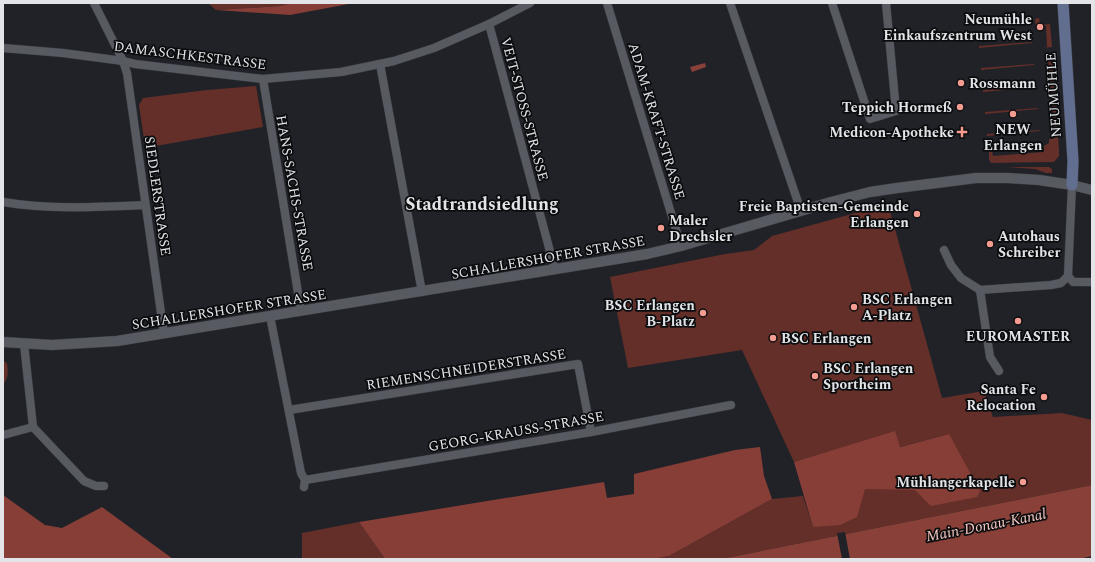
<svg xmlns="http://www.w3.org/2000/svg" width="1095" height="562" viewBox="0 0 1095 562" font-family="Spectral,serif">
	<rect width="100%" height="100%" fill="#202228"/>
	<g fill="#642f29">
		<polygon points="208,3 291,3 280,6 216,10"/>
		<polygon points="1039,18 1040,25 1050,24 1052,47 1042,48 1047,47 1046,26 1036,26 1035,19"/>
		<polygon points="1026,19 1027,22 985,25 985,23"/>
		<polygon points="1032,42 1032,43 979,48 979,46"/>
		<polygon points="1052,57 1059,150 1059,156 1054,162 991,163 989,159 989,150 992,150 993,156 1044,152 1044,146 1049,143 1049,139 1055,138 1048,58 1043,58"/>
		<polygon points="1034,64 1034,65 981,70 981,68"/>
		<polygon points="256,86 263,127 150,147 145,146 139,105 143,98 207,90"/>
		<polygon points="1036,86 1036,87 983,92 983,90"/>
		<polygon points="1038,108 1038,109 985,114 985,112"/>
		<polygon points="1039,130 1040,131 987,136 987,134"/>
		<polygon points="1007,167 1049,167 1052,169 1052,173 1046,173 1035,169"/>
		<polygon points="888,204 942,398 984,391 993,417 1062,413 1092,420 1092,485 721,559 653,559 669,556 772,499 803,496 813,527 858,491 949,434 899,447 895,432 794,462 742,350 628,368 610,277 725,254 754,250 772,236"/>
		<path d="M3,361L7,363C8,370 9,378 3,384Z"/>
		<polygon points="359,522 385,559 302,559 302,533"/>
	</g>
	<g fill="#873e36">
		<polygon points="291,3 354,3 290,15 216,10 280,6"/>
		<polygon points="895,431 900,447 949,434 980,491 977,497 931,506 915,490 865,489 857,517 840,525 813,527 794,462"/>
		<polygon points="760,447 764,476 772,499 669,556 653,559 385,559 359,522 604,482 607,498 634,494 634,474 735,450"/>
		<polygon points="3,495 45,525 62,528 102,507 173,559 3,559"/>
	</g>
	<g fill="#894038">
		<polygon points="705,63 706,67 692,72 690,67"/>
		<polygon points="1092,485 1092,556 1079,559 721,559"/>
	</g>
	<polygon fill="#202228" points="845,532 850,559 842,559 837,533"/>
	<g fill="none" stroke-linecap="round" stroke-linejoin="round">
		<g stroke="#3a3c40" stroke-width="9">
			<g id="minor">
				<polyline points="94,3 123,61 127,73 164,334"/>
				<polyline points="607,3 681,246"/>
				<polyline points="730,3 801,211"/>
				<polyline points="832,3 870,119 896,111 886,3"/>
				<polyline points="489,24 555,270"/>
				<polyline points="3,48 63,53 123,61 135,64 263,79 341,72 394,61 434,48 489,24 530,3"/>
				<polyline points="380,64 422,292"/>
				<polyline points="263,79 301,311"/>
				<path d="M3,202C50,210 98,207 145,205"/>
				<polyline points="944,250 951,265 961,278 980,290 1051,285 1061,283 1068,276 1073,282 1092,282"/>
				<polyline points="1068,276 1072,185"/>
				<polyline points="980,290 990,357 999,371"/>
				<polyline points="270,316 301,473 305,480 304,487"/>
				<polyline points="24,344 33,427 84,481 96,486 104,486"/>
				<polyline points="289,410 578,364 591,432"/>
				<polyline points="3,435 33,427"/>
				<polyline points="305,480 591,432 731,405"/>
			</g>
		</g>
		<g stroke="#3a3c40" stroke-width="11">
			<polyline id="tertiary" points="3,342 52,345 117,341 647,254 681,246 831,202 870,192 897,188 976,178 1008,178 1039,180 1072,185 1092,190"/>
		</g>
		<g stroke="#3a3c40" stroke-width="12">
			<polyline id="secondary" points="1063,3 1073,161 1072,185"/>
		</g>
		<use href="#minor" stroke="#575a61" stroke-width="8"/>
		<use href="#tertiary" stroke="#575a61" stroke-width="10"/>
		<use href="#secondary" stroke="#616e8f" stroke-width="11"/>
	</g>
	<g fill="#f59c91" stroke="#0b0c0e" stroke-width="1.5">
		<circle cx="1040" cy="27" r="4"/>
		<circle cx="961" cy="83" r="4"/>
		<circle cx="960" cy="107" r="4"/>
		<circle cx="1013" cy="114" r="4"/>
		<path d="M960 126h4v4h4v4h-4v4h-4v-4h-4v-4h4z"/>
		<circle cx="917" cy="214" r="4"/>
		<circle cx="661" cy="228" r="4"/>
		<circle cx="990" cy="244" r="4"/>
		<circle cx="854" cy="307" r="4"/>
		<circle cx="703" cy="313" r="4"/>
		<circle cx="1018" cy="321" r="4"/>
		<circle cx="773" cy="338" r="4"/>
		<circle cx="815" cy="376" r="4"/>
		<circle cx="1044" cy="397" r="4"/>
		<circle cx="1023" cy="482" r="4"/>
	</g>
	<g text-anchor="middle" stroke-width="3.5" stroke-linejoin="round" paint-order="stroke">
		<g font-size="14" font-weight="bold" fill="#e2e4e8" stroke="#0b0c0e" text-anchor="end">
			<text x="1032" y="24">Neumühle<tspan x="1032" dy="16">Einkaufszentrum West</tspan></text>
			<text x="969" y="88" text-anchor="start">Rossmann</text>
			<text x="952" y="112">Teppich Hormeß</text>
			<text x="1013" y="134" text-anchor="middle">NEW<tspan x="1013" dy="16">Erlangen</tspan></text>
			<text x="954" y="137">Medicon-Apotheke</text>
			<text x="909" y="211">Freie Baptisten-Gemeinde<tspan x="909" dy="16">Erlangen</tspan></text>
			<text x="669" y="225" text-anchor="start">Maler<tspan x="669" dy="16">Drechsler</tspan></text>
			<text x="998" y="241" text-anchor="start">Autohaus<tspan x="998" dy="16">Schreiber</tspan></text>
			<text x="862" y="304" text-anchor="start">BSC Erlangen<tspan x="862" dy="16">A-Platz</tspan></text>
			<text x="695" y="310">BSC Erlangen<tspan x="695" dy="16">B-Platz</tspan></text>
			<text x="1018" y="341" text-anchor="middle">EUROMASTER</text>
			<text x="781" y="343" text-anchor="start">BSC Erlangen</text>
			<text x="823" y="373" text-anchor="start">BSC Erlangen<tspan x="823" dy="16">Sportheim</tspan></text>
			<text x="1036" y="394">Santa Fe<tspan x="1036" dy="16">Relocation</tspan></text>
			<text x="1015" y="487">Mühlangerkapelle</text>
		</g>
		<g font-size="14" fill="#e2e4e8" stroke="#0b0c0e">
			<text transform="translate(190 55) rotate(7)" y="5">DAMASCHKESTRASSE</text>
			<text transform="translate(1053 95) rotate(-94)" y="5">NEUMÜHLE</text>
			<text transform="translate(525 109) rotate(75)" y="5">VEIT-STOSS-STRASSE</text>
			<text transform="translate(657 121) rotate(73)" y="5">ADAM-KRAFT-STRASSE</text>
			<text transform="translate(295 193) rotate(80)" y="5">HANS-SACHS-STRASSE</text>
			<text transform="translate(158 196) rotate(82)" y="5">SIEDLERSTRASSE</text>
			<text transform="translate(548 257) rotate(-10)" y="5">SCHALLERSHOFER STRASSE</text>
			<text transform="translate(229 309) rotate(-9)" y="5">SCHALLERSHOFER STRASSE</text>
			<text transform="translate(466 369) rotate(-9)" y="5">RIEMENSCHNEIDERSTRASSE</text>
			<text transform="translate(516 431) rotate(-10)" y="5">GEORG-KRAUSS-STRASSE</text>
		</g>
		<g font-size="15" font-style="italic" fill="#f8cac4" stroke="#0b0c0e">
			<text transform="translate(986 525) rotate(-11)" y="5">Main-Donau-Kanal</text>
		</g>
		<g font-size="18" font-weight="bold" fill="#e2e4e8" stroke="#0b0c0e">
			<text x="482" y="210">Stadtrandsiedlung</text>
		</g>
	</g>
	<rect width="1095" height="562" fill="none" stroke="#e2e4e8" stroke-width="8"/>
</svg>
